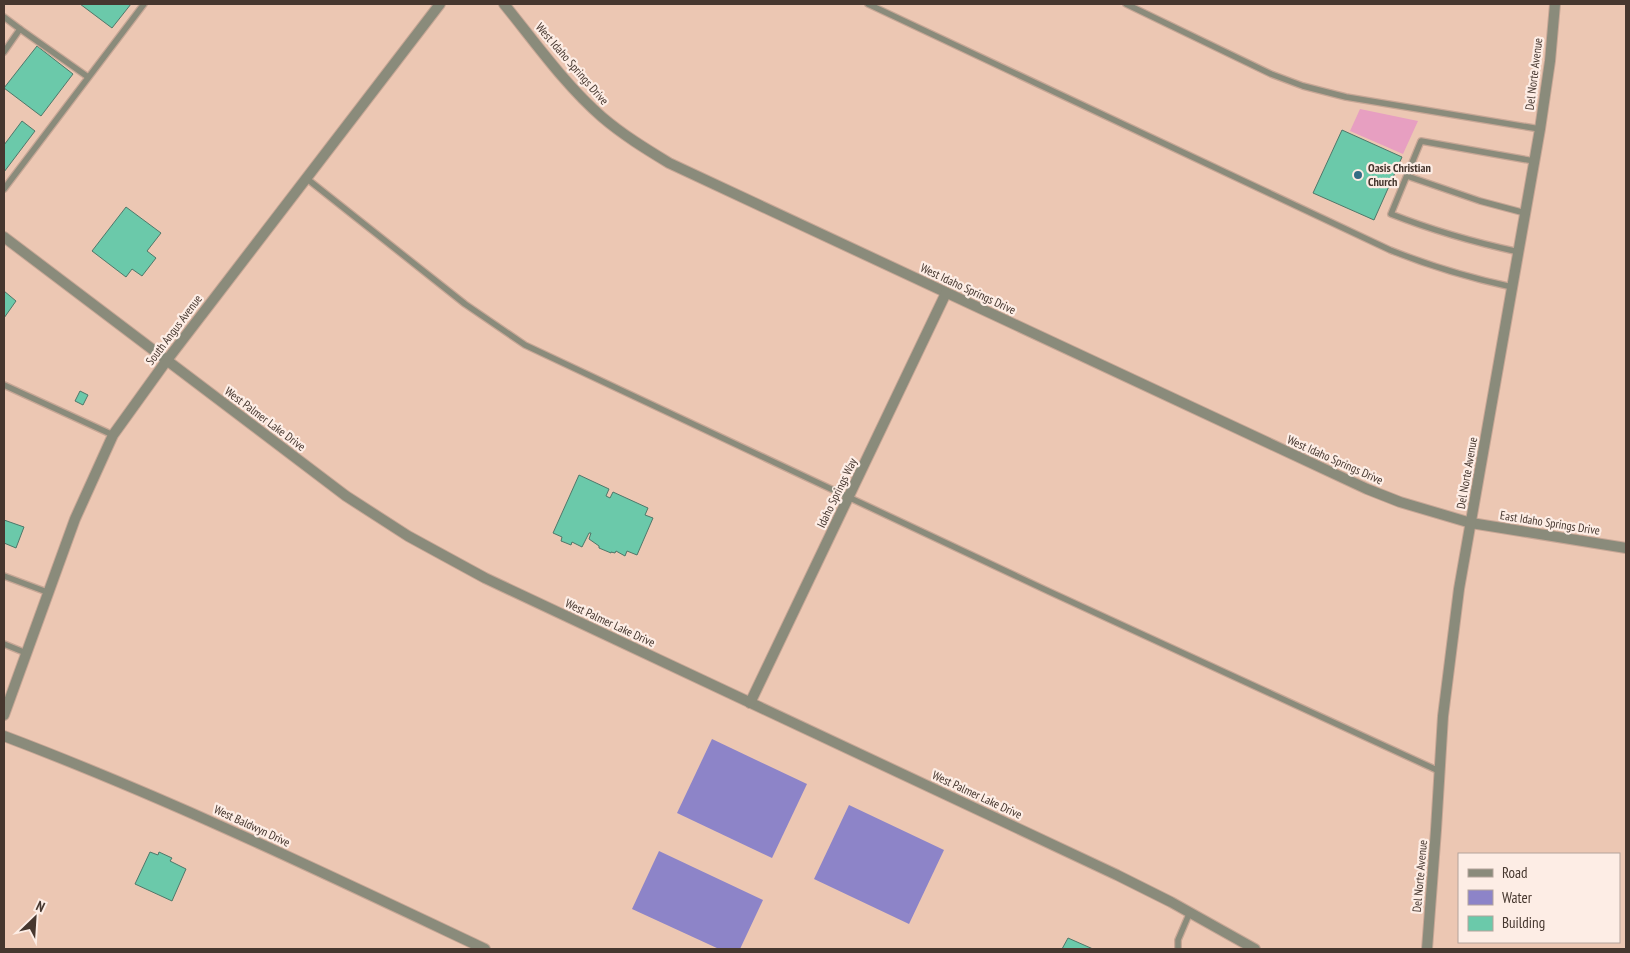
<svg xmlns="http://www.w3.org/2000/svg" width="1630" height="953" viewBox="0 0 1630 953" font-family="'PT Sans Narrow',sans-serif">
	<rect width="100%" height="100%" fill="#ecc7b3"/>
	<polygon fill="#e79fc1" points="1360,109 1418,121 1403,154 1350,131"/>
	<g fill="#8d84c8">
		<polygon points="712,739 807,784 772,858 677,813"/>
		<polygon points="849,805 944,850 909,924 814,879"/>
		<polygon points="659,851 763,900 740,949 719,949 632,909"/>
	</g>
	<g fill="#6bc9aa" stroke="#4f7769">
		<polygon points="80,4 131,4 112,28"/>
		<polygon points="37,46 73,74 41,116 4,88"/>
		<polygon points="22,121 35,131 4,172 4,145"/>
		<polygon points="1342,130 1402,157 1374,220 1313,193"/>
		<polygon points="126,207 161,233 147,251 156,258 142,276 132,269 126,277 92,251"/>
		<polygon points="4,291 16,301 4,318"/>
		<polygon points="80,391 88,395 83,405 75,401"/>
		<polygon points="579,475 609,489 606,496 610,498 613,492 648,508 645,515 653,518 637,555 627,551 625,556 616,551 615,553 611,552 611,553 599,548 599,546 589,539 591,533 589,533 582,547 572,542 571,545 561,541 562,537 553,533"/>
		<polygon points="4,520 24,527 16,548 4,543"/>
		<polygon points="150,852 158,855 159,852 172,858 170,861 186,869 172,901 135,884"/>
		<polygon points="1068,938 1093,949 1062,949"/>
	</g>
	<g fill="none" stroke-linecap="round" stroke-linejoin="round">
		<g stroke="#c7a796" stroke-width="8">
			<g id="service">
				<path d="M868,4L1390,250C1430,266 1470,278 1512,287"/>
				<polyline points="1126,4 1271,74 1303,86 1346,97 1540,129"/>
				<polyline points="4,17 20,29"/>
				<polyline points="4,52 20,29 88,77"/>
				<polyline points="1407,176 1480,201 1525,213"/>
				<polyline points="306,178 465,304 525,345 1048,591 1439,771"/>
				<polyline points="4,189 144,4"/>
				<path d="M1519,252C1473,242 1434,231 1391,214L1421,141L1534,161"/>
				<polyline points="4,385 113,435"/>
				<polyline points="4,576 47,592"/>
				<polyline points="4,644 26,653"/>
				<polyline points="1178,949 1178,940 1190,912"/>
			</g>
		</g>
		<g stroke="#c7a796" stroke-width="12">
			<g id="minor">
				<path d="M504,4C535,42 565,85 602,117C623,135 646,149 669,163L1367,489L1400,502L1471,523L1626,548"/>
				<polyline points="4,237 346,496 408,536 485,578 1117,875 1171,902 1255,949"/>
				<polyline points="750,703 946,293"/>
				<polyline points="4,715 75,519 113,435 167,360 440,4"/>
				<path d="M4,736C168,798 326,874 485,949"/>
				<polyline points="1427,949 1436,830 1443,716 1459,589 1540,129 1550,61 1555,4"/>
			</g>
		</g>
		<use href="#service" stroke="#8a8b7b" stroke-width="5.5"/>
		<use href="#minor" stroke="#8a8b7b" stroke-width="10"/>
	</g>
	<circle fill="#336c85" stroke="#fdede5" stroke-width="2" cx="1358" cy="175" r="5"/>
	<g text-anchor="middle" stroke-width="4.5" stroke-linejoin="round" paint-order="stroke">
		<g font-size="12" fill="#46372f" stroke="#fdede5">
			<text transform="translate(572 64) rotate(49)" y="4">West Idaho Springs Drive</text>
			<text transform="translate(1534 74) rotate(-83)" y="4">Del Norte Avenue</text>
			<text transform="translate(968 289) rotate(25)" y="4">West Idaho Springs Drive</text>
			<text transform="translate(174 330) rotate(-53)" y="4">South Angus Avenue</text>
			<text transform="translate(265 419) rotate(37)" y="4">West Palmer Lake Drive</text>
			<text transform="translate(1335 460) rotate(24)" y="4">West Idaho Springs Drive</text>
			<text transform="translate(1467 473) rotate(-80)" y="4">Del Norte Avenue</text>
			<text transform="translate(837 493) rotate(-64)" y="4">Idaho Springs Way</text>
			<text transform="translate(1550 523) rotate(9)" y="4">East Idaho Springs Drive</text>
			<text transform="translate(610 623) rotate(25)" y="4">West Palmer Lake Drive</text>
			<text transform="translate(977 795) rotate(25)" y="4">West Palmer Lake Drive</text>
			<text transform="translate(252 826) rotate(25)" y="4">West Baldwyn Drive</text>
			<text transform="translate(1420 876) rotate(-85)" y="4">Del Norte Avenue</text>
		</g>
		<g font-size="12" font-weight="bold" fill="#46372f" stroke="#fdede5" text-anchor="start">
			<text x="1368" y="172">Oasis Christian<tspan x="1368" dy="14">Church</tspan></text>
		</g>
	</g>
	<rect width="1630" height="953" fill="none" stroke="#46372f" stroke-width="10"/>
	<rect x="1458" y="853" width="162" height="90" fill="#fdede5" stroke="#b4a49c"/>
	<rect x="1468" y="869" width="25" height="8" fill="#8a8b7b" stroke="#b4a49c"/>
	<text x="1502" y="878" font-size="15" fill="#46372f">Road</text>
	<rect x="1468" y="890" width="25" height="15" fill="#8d84c8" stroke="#b4a49c"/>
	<text x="1502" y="903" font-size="15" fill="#46372f">Water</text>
	<rect x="1468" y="916" width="25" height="15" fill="#6bc9aa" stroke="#b4a49c"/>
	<text x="1502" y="928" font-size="15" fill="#46372f">Building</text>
	<g transform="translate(35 918) rotate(25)" stroke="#fdede5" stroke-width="4" paint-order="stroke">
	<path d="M0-4L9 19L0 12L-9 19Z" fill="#46372f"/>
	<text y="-8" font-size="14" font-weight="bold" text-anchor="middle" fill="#46372f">N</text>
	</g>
</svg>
